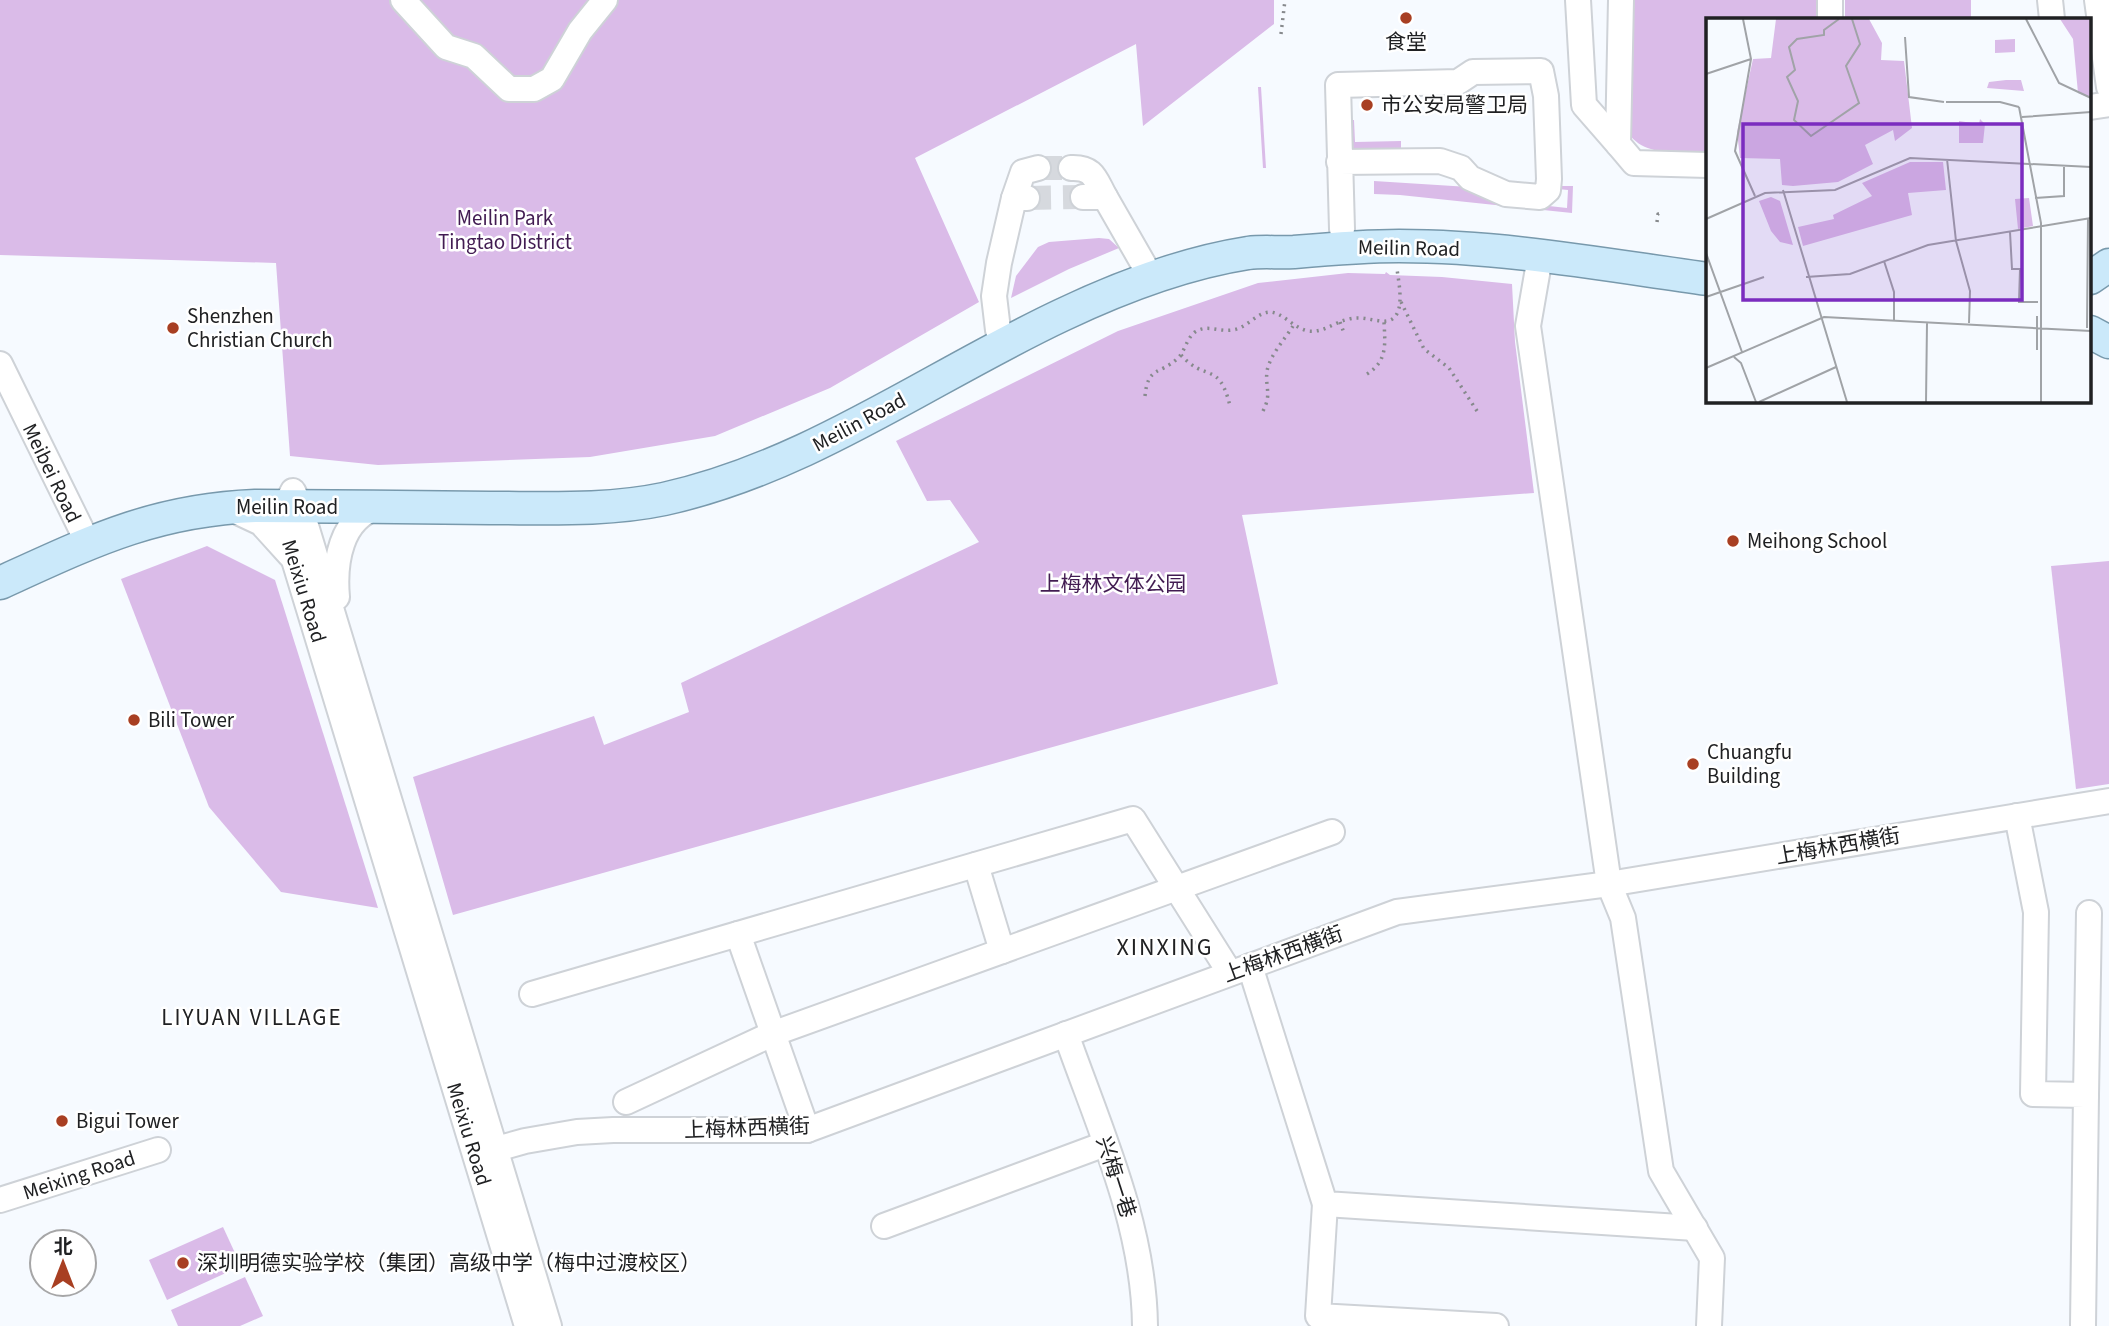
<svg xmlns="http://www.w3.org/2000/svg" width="2109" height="1326" viewBox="0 0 2109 1326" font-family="'Source Sans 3','Noto Sans SC',sans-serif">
	<rect width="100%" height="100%" fill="#f6faff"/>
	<g fill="#dabbe8">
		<polygon points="0,0 1274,0 1274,24 1143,126 1136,44 915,158 979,302 830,388 715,436 590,457 378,465 290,456 276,263 0,255"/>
		<path d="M1625,0H1822V19H1708V151C1678,151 1644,159 1626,130Z"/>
		<rect x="1845" y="0" width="126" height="19"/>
		<polygon points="1258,87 1261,87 1266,168 1263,168"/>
		<polygon points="1349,120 1354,120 1355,142 1401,141 1401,148 1351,148"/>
		<polygon points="1374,181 1469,187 1493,200 1567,208 1568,190 1558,189 1558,186 1573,186 1572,213 1400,195 1374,194"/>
		<polygon points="1099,238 1109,239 1119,248 1069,269 1011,298 1016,276 1038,247 1049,242"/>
		<polygon points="1386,272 1390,275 1442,277 1512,284 1515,342 1534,493 1242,515 1278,684 453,915 413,777 594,716 604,745 689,712 681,683 979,542 950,500 927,501 896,441 1118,331 1258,283 1348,273 1385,274"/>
		<polygon points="207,546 275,580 378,908 281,892 209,807 121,579"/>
		<polygon points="2109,561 2109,784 2076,789 2051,566"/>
		<polygon points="223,1227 241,1266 167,1300 149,1260"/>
		<polygon points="245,1277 263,1316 240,1326 178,1326 171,1310"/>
	</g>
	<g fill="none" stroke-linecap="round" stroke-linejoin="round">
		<g stroke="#d6d9de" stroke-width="24" stroke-dasharray="24 12" stroke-linecap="butt">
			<polyline points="1038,168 1071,168"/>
			<polyline points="1027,198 1083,197"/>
		</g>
		<g stroke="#ced2d7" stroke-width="28">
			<g id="minor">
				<polyline points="403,0 446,47 474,56 509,89 534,89 552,79 580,31 605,0"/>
				<polyline points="1578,0 1584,105 1618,144"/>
				<polyline points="1621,0 1618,144 1634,163 1708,165"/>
				<polyline points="2050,0 2052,19"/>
				<polyline points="2097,0 2109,87"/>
				<polyline points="1830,19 1830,0"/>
				<polyline points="2090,107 2109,104"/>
				<polyline points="1339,162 1440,161 1461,168 1470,178 1506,194 1540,197 1548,190 1549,179 1546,96 1541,71 1473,72 1458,82 1338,85 1342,229"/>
				<path d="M1071,168C1094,167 1095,179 1105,197"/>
				<polyline points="1083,197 1105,197 1144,265"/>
				<polyline points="1014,198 1023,172 1038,168"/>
				<polyline points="1540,257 1528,326 1609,884 1623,918 1661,1171 1712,1258 1709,1326"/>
				<polyline points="998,330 994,296 999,263 1014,198 1027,198"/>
				<polyline points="0,364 88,543"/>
				<polyline points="229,508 261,523 290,555"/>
				<path d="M337,597C334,564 340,517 379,507"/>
				<polyline points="2017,816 2036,912 2033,1094 2086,1095 2083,1326"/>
				<polyline points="976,865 1002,951"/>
				<polyline points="738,934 807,1130"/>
				<polyline points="1250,966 1325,1204 1695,1228"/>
				<polyline points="532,994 1133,819 1230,973"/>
				<path d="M1066,1034C1099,1128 1144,1224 1145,1326"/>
				<polyline points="2086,1095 2089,913"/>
				<polyline points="626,1102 772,1034 1332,832"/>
				<polyline points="479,1154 525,1141 577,1132 613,1130 807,1130 1397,912 1609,884 2109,801"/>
				<polyline points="0,1200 158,1150"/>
				<polyline points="1325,1204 1318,1316 1496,1326"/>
				<polyline points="884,1226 1105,1144"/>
				<polyline points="527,1326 287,537 285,506 293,491 300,506 549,1326"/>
			</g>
		</g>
		<g stroke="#7899ac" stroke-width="35">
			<g id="major">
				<polyline points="2090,278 2109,265"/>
				<polyline points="2090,332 2109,342"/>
				<path d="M0,583C90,542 154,510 255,506C333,506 412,507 490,508C548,508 607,511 664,499C809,467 930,377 1062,315C1121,287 1184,263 1248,253C1264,251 1278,253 1294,252C1329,249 1364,246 1399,246C1503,246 1606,265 1708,279"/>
			</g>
		</g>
		<g stroke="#86898c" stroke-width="3.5" stroke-dasharray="2 5" stroke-linecap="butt">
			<polyline points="1281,34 1285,0"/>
			<polyline points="1657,222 1658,214 1661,214"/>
			<polyline points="1401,302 1424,349 1449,368 1479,414"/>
			<polyline points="1340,322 1344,333"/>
			<path d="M1181,355C1206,383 1219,360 1230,406"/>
			<path d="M1367,374C1388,361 1385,343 1384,322"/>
			<path d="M1145,396C1148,366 1159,375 1177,359C1185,352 1186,339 1195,332C1207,324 1219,332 1232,330C1246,329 1257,312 1270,312C1284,313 1293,328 1308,331C1324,333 1334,322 1349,319C1360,316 1370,320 1381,321C1408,324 1399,285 1397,269"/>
			<path d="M1263,411C1272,394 1265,388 1267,371C1270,355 1285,339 1293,326"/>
		</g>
		<use href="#minor" stroke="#fff" stroke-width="24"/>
		<use href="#major" stroke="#cbe9fa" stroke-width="32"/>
	</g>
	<g fill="#a83f22" stroke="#fff" stroke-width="2.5">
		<circle cx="1406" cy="18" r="7"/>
		<circle cx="1367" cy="105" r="7"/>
		<circle cx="173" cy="328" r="7"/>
		<circle cx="1733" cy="541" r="7"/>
		<circle cx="134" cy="720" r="7"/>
		<circle cx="1693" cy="764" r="7"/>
		<circle cx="62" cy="1121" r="7"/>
		<circle cx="183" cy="1263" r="7"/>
	</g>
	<g text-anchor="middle" stroke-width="5" stroke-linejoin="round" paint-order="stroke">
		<g font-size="21" fill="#202123" stroke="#fff" text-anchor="start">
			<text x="1406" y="49" text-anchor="middle">食堂</text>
			<text x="1381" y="112">市公安局警卫局</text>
			<text x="187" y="323">Shenzhen<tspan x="187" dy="24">Christian Church</tspan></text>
			<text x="1747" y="548">Meihong School</text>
			<text x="148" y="727">Bili Tower</text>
			<text x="1707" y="759">Chuangfu<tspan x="1707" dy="24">Building</tspan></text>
			<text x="76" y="1128">Bigui Tower</text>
			<text x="197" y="1270">深圳明德实验学校（集团）高级中学（梅中过渡校区）</text>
		</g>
		<g font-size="21" fill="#421c52" stroke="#fff">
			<text x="505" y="225">Meilin Park<tspan x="505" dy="24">Tingtao District</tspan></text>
			<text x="1113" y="591">上梅林文体公园</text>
		</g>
		<g font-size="21" fill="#202123" stroke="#fff">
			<text transform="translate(1409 248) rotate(1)" y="7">Meilin Road</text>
			<text transform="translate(859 422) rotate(-28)" y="7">Meilin Road</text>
			<text transform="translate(52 473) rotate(64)" y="7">Meibei Road</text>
			<text x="287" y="514">Meilin Road</text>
			<text transform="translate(304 591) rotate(73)" y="7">Meixiu Road</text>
			<text transform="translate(1838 846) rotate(-10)" y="7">上梅林西横街</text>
			<text transform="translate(1283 954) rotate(-20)" y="7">上梅林西横街</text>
			<text transform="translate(747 1128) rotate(-2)" y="7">上梅林西横街</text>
			<text transform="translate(469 1134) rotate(73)" y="7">Meixiu Road</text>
			<text transform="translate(79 1175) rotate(-18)" y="7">Meixing Road</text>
			<text transform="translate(1116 1177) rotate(72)" y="7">兴梅一巷</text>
		</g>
		<g font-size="23" letter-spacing="2" fill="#202123" stroke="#fff">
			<text x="252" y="1025">LIYUAN VILLAGE</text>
		</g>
		<g font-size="24" letter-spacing="2" fill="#202123" stroke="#fff">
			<text x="1165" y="955">XINXING</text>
		</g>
	</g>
	<g transform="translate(1706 18)">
		<rect width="385" height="385" fill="#f6faff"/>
		<path d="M70,1H163L176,25L175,42L198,43L206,110L189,123L187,112L159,127L167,146L132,164L87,168L76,167L74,141L34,140L31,114L47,41L65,40ZM354,1H385V80L372,75L367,21ZM309,21V34L289,35V22ZM300,62H315L318,73L281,70L283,64ZM274,101L279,106L277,125H253V103L273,106ZM204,144H237L240,172L202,175L206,197L97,228L92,209L128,201L127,197L166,178L156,165ZM65,179L74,183L87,227L74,224L65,213L53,183ZM323,180L327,208L312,211L309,181Z" fill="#dabbe8"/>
		<path fill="none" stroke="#a0a3a7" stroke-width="2" d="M37,1L45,41L29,133L49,178M133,1L118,12V17L91,21L83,29L89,52L81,59L92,83L88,102L105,118L153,85L140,48L154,26L146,1M320,1L353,65L385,80M199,19L203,79L238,84M0,56L45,41M240,84H294L313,89M313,89L335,205V384M316,99L385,94M241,141L250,223L264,273L263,305M77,172L141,384M329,180L358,178V149M0,201L59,175L129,172L204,140L385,149M304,214L306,251H314L313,284H332M0,235L36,334M178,243L188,274V302M100,259L144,256L222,227L385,200M0,279L58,259M381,310L382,200M331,332V298M28,339L35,345L50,384M0,350L118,299L385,313M53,384L130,349M220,384L221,305"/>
		<path fill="#7b2cbf" fill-opacity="0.15" stroke="#7b2cbf" stroke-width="3.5" d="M37,106H316V282H37Z"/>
		<rect width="385" height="385" fill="none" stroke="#202123" stroke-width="3.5"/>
	</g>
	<g transform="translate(63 1263)"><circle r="33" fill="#ffffff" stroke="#a6a6a7" stroke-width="2"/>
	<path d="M0-5L12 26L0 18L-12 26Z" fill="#a83f22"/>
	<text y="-10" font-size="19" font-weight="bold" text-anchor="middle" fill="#202123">北</text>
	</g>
</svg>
